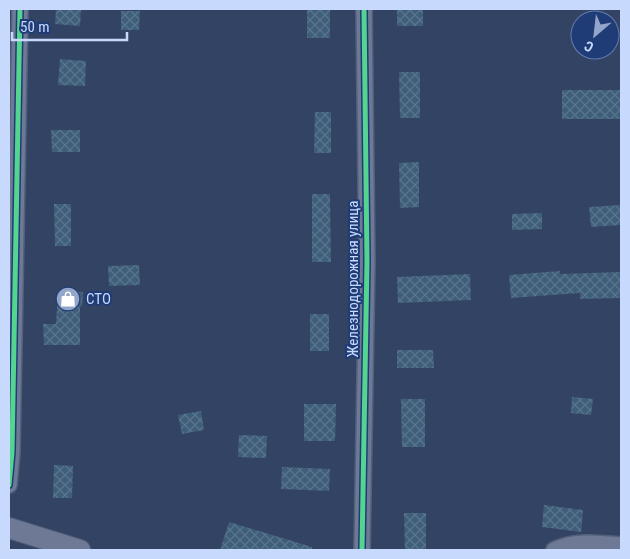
<svg xmlns="http://www.w3.org/2000/svg" width="630" height="559" viewBox="0 0 630 559" font-family="'Roboto Condensed',sans-serif">
	<defs>
		<pattern id="building-cross-hatch" width="8" height="8" patternUnits="userSpaceOnUse" patternTransform="scale(1.25)"><rect width="8" height="8" fill="#3f5e79"/><path d="M0 0l8 8M0 8l8-8" fill="none" stroke="#59748d"/></pattern>
	</defs>
	<rect width="100%" height="100%" fill="#334363"/>
	<g fill="url(#building-cross-hatch)">
		<polygon points="56,9 81,9 80,26 55,24"/>
		<rect x="307" y="9" width="23" height="29"/>
		<rect x="397" y="9" width="26" height="17"/>
		<polygon points="121,11 140,11 139,30 121,30"/>
		<polygon points="60,59 86,61 85,86 58,85"/>
		<polygon points="399,72 420,72 420,118 400,118"/>
		<rect x="562" y="90" width="59" height="29"/>
		<polygon points="315,112 331,112 331,153 314,153"/>
		<polygon points="51,130 80,130 80,152 52,152"/>
		<polygon points="419,162 419,207 400,208 399,163"/>
		<polygon points="312,194 330,194 331,262 312,262"/>
		<polygon points="54,204 71,204 71,246 55,246"/>
		<polygon points="621,205 621,225 591,227 589,207"/>
		<polygon points="542,213 542,229 512,230 512,214"/>
		<polygon points="139,265 140,285 109,286 108,266"/>
		<polygon points="560,271 560,274 621,272 621,298 580,299 580,293 511,298 509,275"/>
		<polygon points="470,274 471,300 398,303 397,277"/>
		<polygon points="58,291 83,292 82,307 80,306 80,345 44,345 43,324 56,324"/>
		<rect x="310" y="314" width="19" height="37"/>
		<polygon points="397,350 433,350 434,368 397,368"/>
		<polygon points="572,397 593,399 591,415 571,413"/>
		<polygon points="401,399 425,399 425,447 402,447"/>
		<polygon points="304,404 336,404 335,441 304,441"/>
		<polygon points="201,411 204,430 182,434 178,415"/>
		<polygon points="239,435 267,436 266,458 238,457"/>
		<polygon points="54,465 73,466 72,498 53,498"/>
		<polygon points="282,467 330,469 329,491 281,489"/>
		<polygon points="544,505 583,510 581,532 542,527"/>
		<polygon points="404,513 426,513 426,550 405,550"/>
		<polygon points="229,522 312,547 312,550 220,550"/>
	</g>
	<g fill="none" stroke-linecap="round" stroke-linejoin="round">
		<g stroke="#53607c" stroke-width="18">
			<g id="minor">
				<polyline points="9,485 12,452 20,9"/>
				<polyline points="362,550 367,261 364,9"/>
				<path d="M554,550C575,540 598,543 621,545"/>
			</g>
		</g>
		<g stroke="#53607c" stroke-width="22">
			<polyline id="secondary" points="9,528 80,550"/>
		</g>
		<use href="#minor" stroke="#6e7a95" stroke-width="15"/>
		<use href="#secondary" stroke="#6e7a95" stroke-width="20"/>
		<g stroke="#1f3c77" stroke-width="8">
			<g id="cycleway">
				<polyline points="9,485 12,452 20,9"/>
				<polyline points="362,550 367,261 364,9"/>
			</g>
		</g>
		<use href="#cycleway" stroke="#53d58f" stroke-width="5"/>
	</g>
	<defs>
		<g id="shop-disc" transform="scale(1.25)"><circle r="9.5" fill="#93a5c8" stroke="#1f3c77"/><path d="M-5-2.5h2.3a2.7 3.5 0 0 1 5.4 0H5L5.5 6h-11ZM-1.5-2.5h3a1.5 2.3 0 0 0-3 0Z" fill="#fff"/></g>
	</defs>
	<g fill-rule="evenodd">
		<use href="#shop-disc" x="68" y="299"/>
	</g>
	<g text-anchor="middle" stroke-width="4" stroke-linejoin="round" paint-order="stroke">
		<g font-size="15" fill="#c7dafe" stroke="#1f3c77">
			<text transform="translate(353 279) rotate(-90)" y="5">Железнодорожная улица</text>
		</g>
		<g font-size="15" fill="#c7dafe" stroke="#1f3c77" text-anchor="start">
			<text x="86" y="304">СТО</text>
		</g>
	</g>
	<rect width="630" height="559" fill="none" stroke="#c7dafe" stroke-width="20"/>
	<g transform="translate(595 35) rotate(208)"><circle r="24" fill="#1f3c77" stroke="#627bad"/>
	<path d="M0-4L9 19L0 12L-9 19Z" fill="#93a5c8"/>
	<text y="-8" font-size="14" font-weight="bold" text-anchor="middle" fill="#c7dafe">С</text>
	</g>
	<path d="M12 32v8h115v-8" fill="none" stroke="#c7dafe" stroke-width="2.5"/>
	<text x="20" y="32" font-size="15" fill="#c7dafe" stroke="#1f3c77" stroke-width="4" paint-order="stroke">50 m</text>
</svg>
